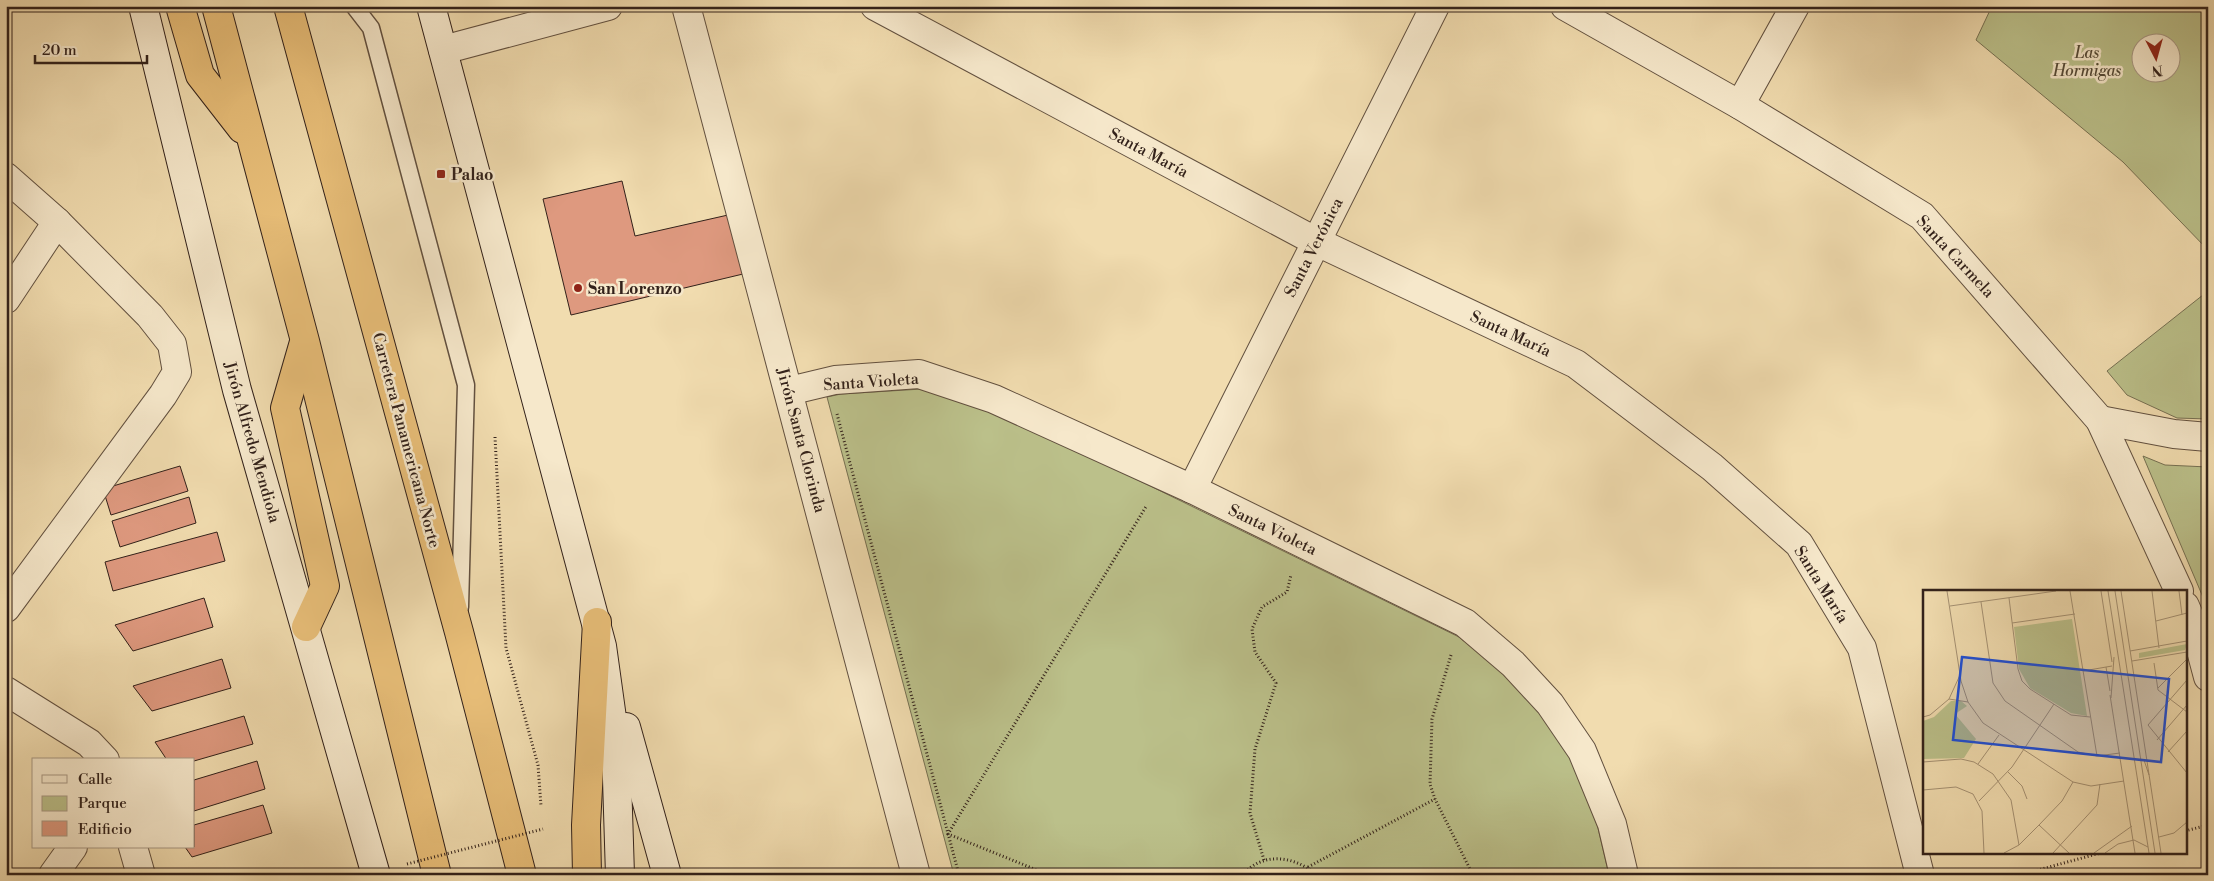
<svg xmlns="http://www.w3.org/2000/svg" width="2214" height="881" viewBox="0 0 2214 881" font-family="'Libre Bodoni',serif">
	<rect width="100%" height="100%" fill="#f1dcaf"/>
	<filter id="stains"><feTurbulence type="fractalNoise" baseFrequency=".004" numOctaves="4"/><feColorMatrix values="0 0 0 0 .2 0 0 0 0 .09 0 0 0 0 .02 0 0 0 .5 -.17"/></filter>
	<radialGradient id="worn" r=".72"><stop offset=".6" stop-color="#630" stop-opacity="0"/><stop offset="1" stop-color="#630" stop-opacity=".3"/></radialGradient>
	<g fill="#bbc08a" stroke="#767052" fill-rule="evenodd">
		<path d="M1992,6H2208V250L2123,162L1976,40ZM2142,42H2172V72H2142Z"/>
		<polygon points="2208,291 2208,419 2177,418 2127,395 2107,371"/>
		<polygon points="922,389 1001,413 1459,637 1528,693 1566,746 1597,824 1609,875 954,875 827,397 841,394"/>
		<polygon points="2143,456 2165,465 2208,467 2208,609"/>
	</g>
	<g fill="#de997f" stroke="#32211a">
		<polygon points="622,181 635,236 728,215 743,274 571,315 543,199"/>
		<polygon points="180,466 188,491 111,515 103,489"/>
		<polygon points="189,497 196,523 120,547 112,521"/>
		<polygon points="217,532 225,561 113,591 105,562"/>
		<polygon points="204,598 213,627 133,651 115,625"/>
		<polygon points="222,659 231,688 152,711 133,686"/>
		<polygon points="244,716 253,744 194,761 167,760 155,742"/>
		<polygon points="257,761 265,789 194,811 194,780"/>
		<polygon points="263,805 272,833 192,857 185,847 194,847 194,825"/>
	</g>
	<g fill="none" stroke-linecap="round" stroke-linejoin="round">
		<g stroke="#62503f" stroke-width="19">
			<polyline id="service" points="354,6 371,28 466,385 460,607"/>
		</g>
		<g stroke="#62503f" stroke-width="30">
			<g id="minor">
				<polyline points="686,6 916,875"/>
				<polyline points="875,6 1315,241 1576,364 1712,467 1799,544 1862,648 1920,875"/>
				<polyline points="1565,6 1740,105 1922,216 2100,420 2179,591"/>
				<polyline points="443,50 608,6"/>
				<polyline points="1740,105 1795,6"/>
				<polyline points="6,177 57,222 150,316 172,344 177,372 163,395 6,608"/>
				<polyline points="6,299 57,222"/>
				<polyline points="789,391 835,380 919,374 994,399 1192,489 1465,623 1513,664 1550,704 1582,751 1612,824 1624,875"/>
				<polyline points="2100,420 2174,434 2208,437"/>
				<polyline points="1192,489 1435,6"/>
				<polyline points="2185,606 2196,632 2208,677"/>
				<polyline points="6,691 89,743 105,760"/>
				<polyline points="133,847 141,875"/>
				<polyline points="53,875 73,847"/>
			</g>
		</g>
		<g stroke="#32211a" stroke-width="30">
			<g id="secondary">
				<polyline points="143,6 237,390 376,875"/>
				<polyline points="431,6 602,646 616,747 620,875"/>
				<polyline points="626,727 667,875"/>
			</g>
		</g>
		<g stroke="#32211a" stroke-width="30">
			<g id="motorway">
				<polyline points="180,6 200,75 242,129"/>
				<polyline points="216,6 305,341 437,875"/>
				<polyline points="288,6 459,632 522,875"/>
				<polyline points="304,342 285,408 325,586 306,627"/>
				<polyline points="587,875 586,825 597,622"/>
			</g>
		</g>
		<g stroke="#32211a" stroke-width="3" stroke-dasharray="1 2.5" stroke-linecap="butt">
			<polyline points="837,414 959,875"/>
			<polyline points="495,437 506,648 538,765 541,806"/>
			<polyline points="1451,655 1432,719 1430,784 1435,799 1473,875"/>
			<polyline points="2185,831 2208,825"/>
			<polyline points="1264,860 1250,813 1255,749 1276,683 1255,652 1252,629 1262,607 1287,592 1291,575"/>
			<polyline points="1308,867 1435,799"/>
			<polyline points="1049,875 948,834 1147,505"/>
			<path d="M1243,875C1262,851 1296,856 1316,875"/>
			<polyline points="2020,875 2104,852"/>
		</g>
		<use href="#service" stroke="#f6e8cb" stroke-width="16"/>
		<use href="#minor" stroke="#f6e8cb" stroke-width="28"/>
		<use href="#secondary" stroke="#f6e8cb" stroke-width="28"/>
		<use href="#motorway" stroke="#e8be78" stroke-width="28"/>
		<polyline stroke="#32211a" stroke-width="3" stroke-dasharray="1 2.5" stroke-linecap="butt" points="407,864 543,829"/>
	</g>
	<g fill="#8f2418" stroke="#f6e8cb" stroke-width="2">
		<rect x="436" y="169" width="10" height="10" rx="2.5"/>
		<circle cx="578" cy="288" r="5"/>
	</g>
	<g text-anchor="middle" stroke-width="5" stroke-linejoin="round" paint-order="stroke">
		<g font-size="16" font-style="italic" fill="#544936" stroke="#f6e8cb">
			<text x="2087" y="58">Las<tspan x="2087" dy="18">Hormigas</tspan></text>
		</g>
		<g font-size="16" fill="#32211a" stroke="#f6e8cb">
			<text transform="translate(1149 152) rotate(28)" y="6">Santa María</text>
			<text transform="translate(1313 247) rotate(-63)" y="6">Santa Verónica</text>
			<text transform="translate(1956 256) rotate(47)" y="6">Santa Carmela</text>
			<text transform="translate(1511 333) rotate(25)" y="6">Santa María</text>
			<text transform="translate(871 381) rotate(-4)" y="6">Santa Violeta</text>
			<text transform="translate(407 440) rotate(75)" y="6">Carretera Panamericana Norte</text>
			<text transform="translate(802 440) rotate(75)" y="6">Jirón Santa Clorinda</text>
			<text transform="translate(253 442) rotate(74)" y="6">Jirón Alfredo Mendiola</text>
			<text transform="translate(1273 529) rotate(26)" y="6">Santa Violeta</text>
			<text transform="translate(1822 584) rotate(58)" y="6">Santa María</text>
		</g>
		<g font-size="16" font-weight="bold" fill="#32211a" stroke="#f6e8cb" text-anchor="start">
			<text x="451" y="180">Palao</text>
			<text x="588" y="294">San Lorenzo</text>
		</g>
	</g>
	<g transform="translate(1923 590)">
		<rect width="264" height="264" fill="#f1dcaf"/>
		<path d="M149,29L164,126L148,123L107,98L96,79L91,37ZM264,54L262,60L216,68V63ZM28,111H38L44,116L32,124L53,149L41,168L0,169V131L11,127Z" fill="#bbc08a"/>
		<path fill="none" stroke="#a59173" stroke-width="1" d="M24,1L38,91L45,112L60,133L150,192L168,196L201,191M147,1L174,166M178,1L189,72M185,1L226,263M192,1L232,263M198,1L238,263M229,1L236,58M256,1L259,25M86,8L95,79L99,91L107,99L148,125L167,127M58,12L70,93L82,111L155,162L174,166L197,163M27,16L133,1M233,31L264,23M89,33L152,24M207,61L264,51M209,71L264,62M231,73L235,100L264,122M183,77L187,101M160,81L189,76M264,90L225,135L264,183M235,98L264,69M187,105L212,263M188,108L191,67M26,109L45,112M0,127L7,125L26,109L37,85M234,150L264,115M245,162L264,141M221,170L226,185M0,172L38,169L51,172L70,184L88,210L96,255M55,174L76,145M85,182L99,196L104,209M0,200L33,197L50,204L59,221L61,263M56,211L89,177L131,114M116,235L146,263M236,247L251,243L264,232M211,250L225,257M81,263L96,255L116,235L139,211L150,192M130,263L174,215L177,194M171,263L209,236M182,263L195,254L211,250"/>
		<path fill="#1d4ed8" fill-opacity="0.15" stroke="#1d4ed8" stroke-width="2.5" d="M39,67L246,89L238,172L30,150Z"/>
		<rect width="264" height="264" fill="none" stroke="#32211a" stroke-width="2.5"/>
	</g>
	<rect width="2214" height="881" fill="none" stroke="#f1dcaf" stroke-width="25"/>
	<rect x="8" y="8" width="2199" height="866" fill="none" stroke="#32211a" stroke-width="2.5"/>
	<rect x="12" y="12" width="2189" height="856" fill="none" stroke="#32211a"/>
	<rect x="32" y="758" width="162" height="90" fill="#f6e8cb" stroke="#a89884"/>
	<rect x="42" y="775" width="25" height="8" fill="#f6e8cb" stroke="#a89884"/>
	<text x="78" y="784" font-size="15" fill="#32211a">Calle</text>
	<rect x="42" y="796" width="25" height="15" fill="#bbc08a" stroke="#a89884"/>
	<text x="78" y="808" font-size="15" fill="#32211a">Parque</text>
	<rect x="42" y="821" width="25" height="15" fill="#de997f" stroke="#a89884"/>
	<text x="78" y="834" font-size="15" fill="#32211a">Edificio</text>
	<g transform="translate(2156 58) rotate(174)"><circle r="24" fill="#f6e8cb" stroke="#a89884"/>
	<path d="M0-4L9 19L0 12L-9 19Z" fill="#8f2418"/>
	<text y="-8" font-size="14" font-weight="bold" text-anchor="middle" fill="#32211a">N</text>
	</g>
	<path d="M35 55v8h112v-8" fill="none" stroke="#32211a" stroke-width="2.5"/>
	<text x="42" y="55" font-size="15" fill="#32211a" stroke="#f6e8cb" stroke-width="4" paint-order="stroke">20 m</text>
	<rect width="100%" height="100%" filter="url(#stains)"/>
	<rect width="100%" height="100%" fill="url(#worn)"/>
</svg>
